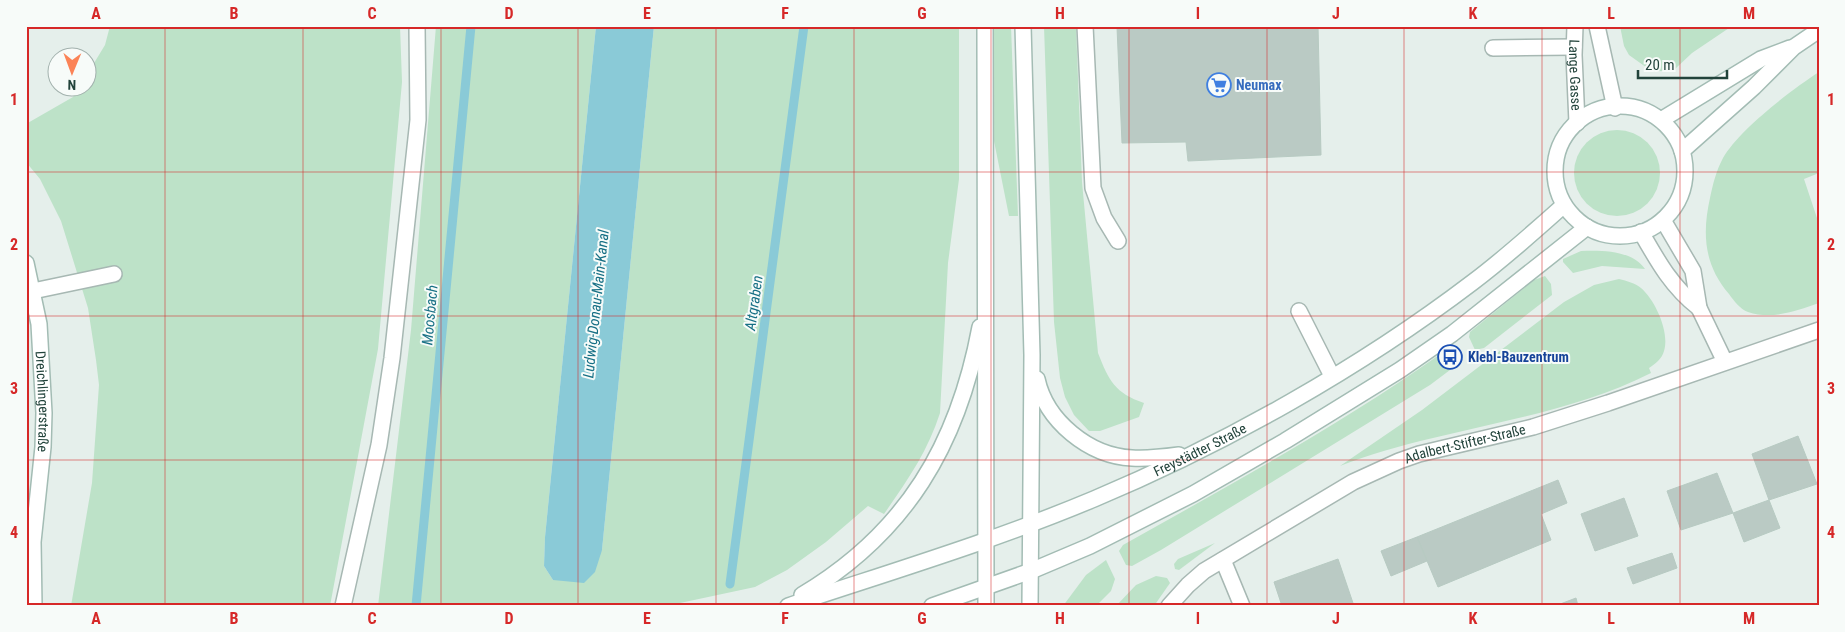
<svg xmlns="http://www.w3.org/2000/svg" width="1845" height="632" viewBox="0 0 1845 632" font-family="'Roboto Condensed',sans-serif">
	<rect width="100%" height="100%" fill="#e5efeb"/>
	<g fill="#bde2c8">
		<polygon points="110,26 400,26 402,82 378,349 330,606 71,606 92,483 99,385 96,360 88,308 61,221 40,179 26,162 26,124 73,97 79,88 88,88 88,73 105,45"/>
		<path d="M436,26H596L545,537L544,566L553,580L602,550L654,26H959V179L948,263L940,413C928,451 907,481 884,514L868,506L826,542L787,570L755,587L666,606H378L411,330Z"/>
		<polygon points="993,26 1011,26 1018,216 1009,216 994,141"/>
		<path d="M1044,26H1076L1082,182L1098,353C1109,381 1115,393 1144,403L1139,417L1100,431H1089L1074,415L1065,397L1060,378L1054,322Z"/>
		<polygon points="1620,26 1732,26 1692,53 1675,69 1661,71 1650,70 1629,55 1624,46"/>
		<path d="M1819,72V173L1804,179L1819,224V303C1796,311 1772,320 1748,312C1740,309 1734,301 1729,294C1704,265 1702,234 1710,198C1713,184 1716,171 1723,158C1739,130 1791,90 1819,72Z"/>
		<circle cx="1617" cy="173" r="43"/>
		<path d="M1581,251C1601,250 1632,250 1645,269L1602,266L1573,273L1563,262V259Z"/>
		<polygon points="1545,276 1551,284 1552,295 1484,348 1475,350 1469,337 1470,332 1534,280"/>
		<path d="M1619,279C1627,281 1635,283 1641,288C1655,300 1670,332 1664,351C1662,359 1655,364 1649,368L1651,373C1554,422 1441,427 1340,466L1422,410L1564,302L1594,285Z"/>
		<path d="M1448,353L1454,361V367L1430,385L1161,550L1132,566L1126,565L1119,551L1123,545C1230,485 1338,426 1439,355Z"/>
		<polygon points="1215,543 1179,570 1175,569 1174,564 1178,559"/>
		<polygon points="1106,560 1115,579 1111,591 1096,606 1063,606 1086,575"/>
		<polygon points="1156,576 1167,578 1170,583 1154,606 1116,606 1136,585"/>
	</g>
	<polygon fill="#8acad7" points="596,26 654,26 602,550 595,572 584,583 553,580 544,566 545,537"/>
	<g fill="none" stroke-linecap="round" stroke-linejoin="round">
		<g stroke="#8acad7" stroke-width="9">
			<polyline points="730,584 804,26"/>
			<polyline points="416,606 471,26"/>
		</g>
	</g>
	<g fill="#bacac4" stroke="#b7cac2">
		<polygon points="1128,26 1318,26 1321,155 1188,161 1186,142 1122,143 1117,27"/>
		<polygon points="1798,436 1817,484 1769,500 1752,454"/>
		<polygon points="1717,473 1733,513 1681,530 1667,491"/>
		<polygon points="1558,480 1567,503 1541,514 1551,540 1438,587 1417,537"/>
		<polygon points="1624,498 1638,536 1595,551 1581,514"/>
		<polygon points="1769,500 1780,528 1744,542 1733,513"/>
		<polygon points="1417,537 1427,561 1391,576 1381,551"/>
		<polygon points="1672,553 1677,568 1633,584 1627,568"/>
		<polygon points="1338,559 1354,606 1282,606 1274,582"/>
		<polygon points="1576,598 1578,606 1555,606"/>
	</g>
	<g fill="none" stroke-linecap="round" stroke-linejoin="round">
		<g stroke="#a7b8b3" stroke-width="18">
			<g id="lane">
				<polyline points="1085,26 1093,188 1104,218 1118,241"/>
				<polyline points="1493,48 1574,47"/>
				<polyline points="33,291 114,274"/>
				<polyline points="1299,311 1332,376"/>
				<polyline points="343,606 379,445 392,358 418,120 417,26"/>
			</g>
		</g>
		<g stroke="#a7b8b3" stroke-width="18">
			<g id="street">
				<path id="s1" d="M1575,26L1574,55L1577,123"/>
				<polyline points="1597,26 1615,108"/>
				<polyline points="1663,220 1693,271 1699,308 1725,362"/>
				<path d="M1641,232C1658,262 1672,287 1699,308"/>
				<polyline points="1223,560 1242,606"/>
				<path id="s2" d="M1169,606L1188,585L1204,571L1353,482L1399,461L1419,454L1533,427L1608,403L1819,330"/>
			</g>
		</g>
		<g stroke="#a3bcb4" stroke-width="18">
			<g id="secondary">
				<polyline points="985,26 986,606"/>
				<polyline points="1023,26 1032,355 1030,606"/>
				<circle cx="1620" cy="171" r="65"/>
				<polyline points="1661,120 1761,59 1790,48"/>
				<polyline points="1682,151 1754,87 1794,47 1819,30"/>
				<path id="s3" d="M26,263L39,324L44,413L43,447L33,542L34,606"/>
				<path d="M1037,379C1046,421 1089,456 1132,458C1148,459 1164,457 1179,455"/>
				<path d="M802,595C906,533 958,445 980,327"/>
				<path id="s4" d="M788,606C890,572 994,541 1094,499C1225,444 1360,368 1473,282C1505,258 1535,231 1564,205"/>
				<polyline points="932,606 1031,571 1090,546 1193,494 1285,441 1400,370 1452,334 1587,227"/>
			</g>
		</g>
		<use href="#lane" stroke="#fff" stroke-width="15"/>
		<use href="#street" stroke="#fff" stroke-width="15"/>
		<use href="#secondary" stroke="#fff" stroke-width="15"/>
	</g>
	<path fill="none" stroke="#d62828" stroke-width="1" stroke-opacity="0.55" d="M165,26V606M303,26V606M441,26V606M578,26V606M716,26V606M854,26V606M991,26V606M1129,26V606M1267,26V606M1404,26V606M1542,26V606M1680,26V606M26,172H1819M26,316H1819M26,460H1819"/>
	<defs>
		<g id="supermarket-ring" transform="scale(1.25)"><circle r="9.5" fill="#f7fbf9" stroke="#3f7fe0" stroke-width="1.5"/><path d="M-6-5.5h2.5l.6 2H6L4.5 2H-2.5L-4.4-4H-6ZM-1.5 3.2a1.3 1.3 0 1 0 .1 0ZM3 3.2a1.3 1.3 0 1 0 .1 0Z" fill="#3f7fe0"/></g>
		<g id="bus-ring" transform="scale(1.25)"><circle r="9.5" fill="#f7fbf9" stroke="#1a4fb4" stroke-width="1.5"/><path d="M-5-6H5V4H4V6H2V4H-2V6H-4V4H-5ZM-3.5-4V0h7V-4ZM-3.5 1.2v1.5H-2V1.2ZM2 1.2v1.5H3.5V1.2Z" fill="#1a4fb4"/></g>
	</defs>
	<g fill-rule="evenodd">
		<use href="#supermarket-ring" x="1219" y="85"/>
		<use href="#bus-ring" x="1450" y="357"/>
	</g>
	<g text-anchor="middle" stroke-width="4" stroke-linejoin="round" paint-order="stroke">
		<g font-size="14" fill="#22433b" stroke="#f7fbf9">
			<text dy="5" stroke="none"><textPath href="#s1" startOffset="49">Lange Gasse</textPath></text>
			<text dy="5" stroke="none"><textPath href="#s3" startOffset="140">Dreichlingerstraße</textPath></text>
			<text dy="5" stroke="none"><textPath href="#s2" startOffset="342">Adalbert-Stifter-Straße</textPath></text>
			<text dy="5" stroke="none"><textPath href="#s4" startOffset="441">Freystädter Straße</textPath></text>
		</g>
		<g font-size="14" font-weight="bold" fill="#366cbe" stroke="#f7fbf9" text-anchor="start">
			<text x="1236" y="90">Neumax</text>
		</g>
		<g font-size="14" font-weight="bold" fill="#164399" stroke="#f7fbf9" text-anchor="start">
			<text x="1468" y="362">Klebl-Bauzentrum</text>
		</g>
		<g font-size="15" font-style="italic" fill="#177085" stroke="#f7fbf9">
			<text transform="translate(754 303) rotate(-82)" y="5">Altgraben</text>
			<text transform="translate(596 304) rotate(-84)" y="5">Ludwig-Donau-Main-Kanal</text>
			<text transform="translate(430 315) rotate(-85)" y="5">Moosbach</text>
		</g>
	</g>
	<rect width="1845" height="632" fill="none" stroke="#f7fbf9" stroke-width="55"/>
	<g transform="translate(72 72) rotate(181)"><circle r="24" fill="#f7fbf9" stroke="#a2b1ad"/>
	<path d="M0-4L9 19L0 12L-9 19Z" fill="#fb8357"/>
	<text y="-8" font-size="14" font-weight="bold" text-anchor="middle" fill="#22433b">N</text>
	</g>
	<path d="M1638 70v8h89v-8" fill="none" stroke="#22433b" stroke-width="2.5"/>
	<text x="1645" y="70" font-size="15" fill="#22433b" stroke="#f7fbf9" stroke-width="4" paint-order="stroke">20 m</text>
	<rect x="28" y="28" width="1790" height="576" fill="none" stroke="#d62828" stroke-width="2"/>
	<g font-size="16" text-anchor="middle" font-weight="bold" fill="#d62828">
		<text x="96" y="19">A</text>
		<text x="234" y="19">B</text>
		<text x="372" y="19">C</text>
		<text x="509" y="19">D</text>
		<text x="647" y="19">E</text>
		<text x="785" y="19">F</text>
		<text x="922" y="19">G</text>
		<text x="1060" y="19">H</text>
		<text x="1198" y="19">I</text>
		<text x="1336" y="19">J</text>
		<text x="1473" y="19">K</text>
		<text x="1611" y="19">L</text>
		<text x="1749" y="19">M</text>
		<text x="14" y="105">1</text>
		<text x="1831" y="105">1</text>
		<text x="14" y="250">2</text>
		<text x="1831" y="250">2</text>
		<text x="14" y="394">3</text>
		<text x="1831" y="394">3</text>
		<text x="14" y="538">4</text>
		<text x="1831" y="538">4</text>
		<text x="96" y="624">A</text>
		<text x="234" y="624">B</text>
		<text x="372" y="624">C</text>
		<text x="509" y="624">D</text>
		<text x="647" y="624">E</text>
		<text x="785" y="624">F</text>
		<text x="922" y="624">G</text>
		<text x="1060" y="624">H</text>
		<text x="1198" y="624">I</text>
		<text x="1336" y="624">J</text>
		<text x="1473" y="624">K</text>
		<text x="1611" y="624">L</text>
		<text x="1749" y="624">M</text>
	</g>
</svg>
